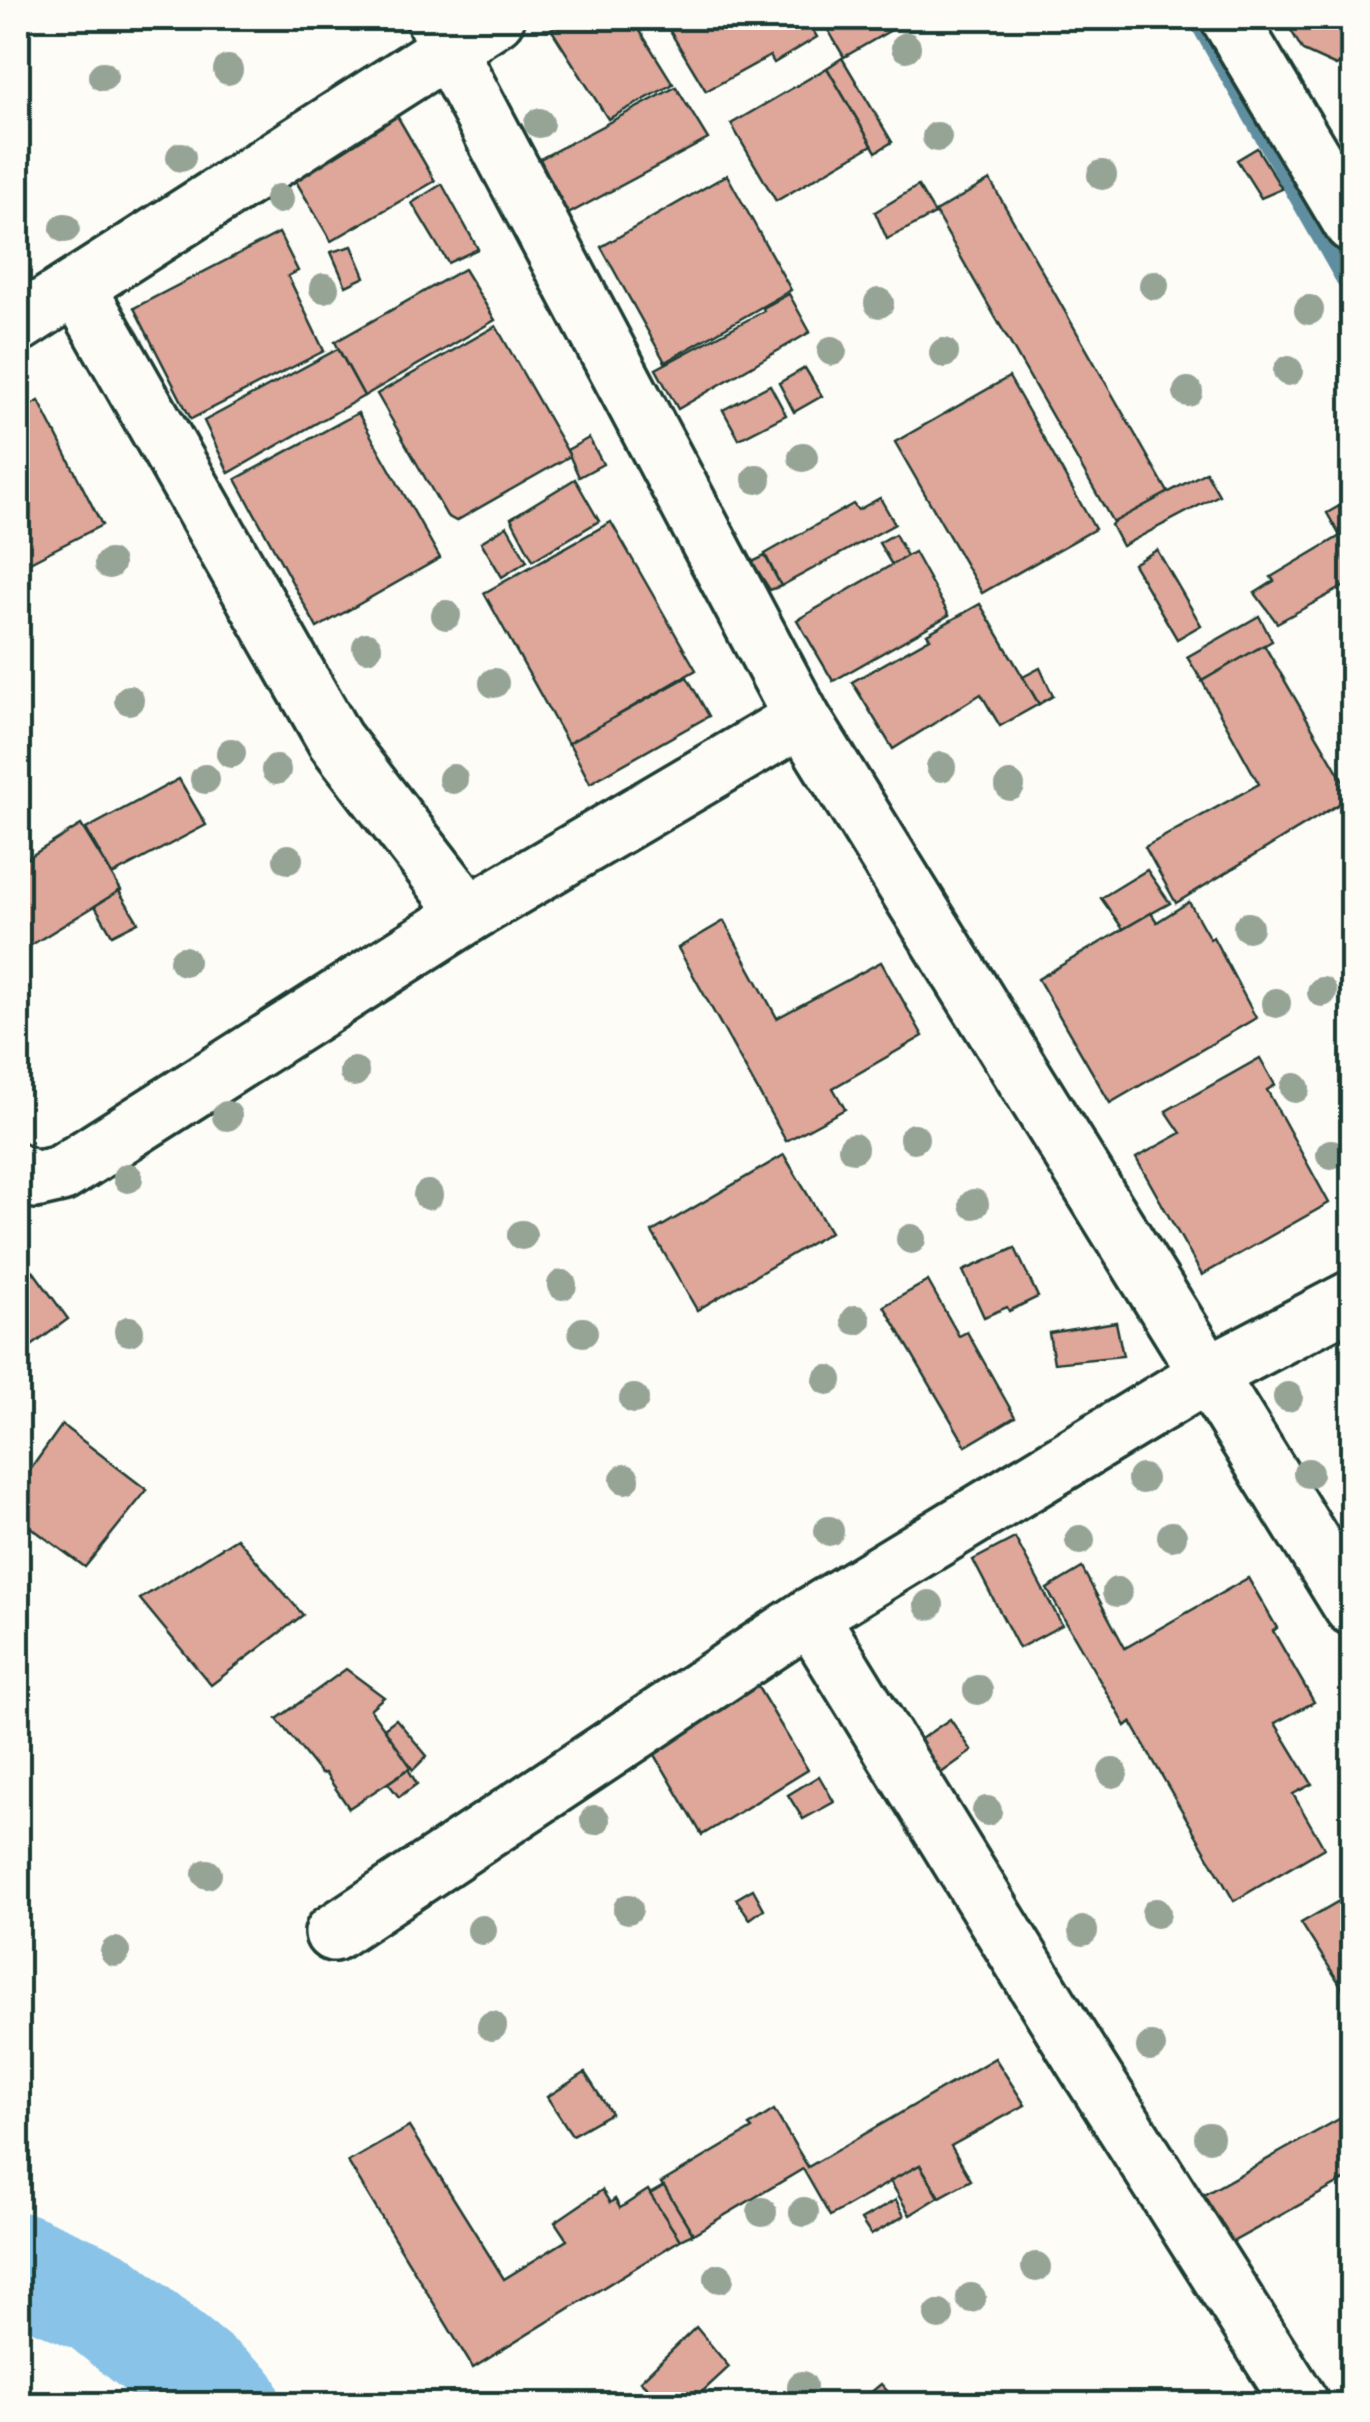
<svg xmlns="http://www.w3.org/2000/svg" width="1370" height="2422" viewBox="0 0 1370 2422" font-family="'Balsamiq Sans',sans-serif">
	<rect width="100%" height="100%" fill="#fdfcf7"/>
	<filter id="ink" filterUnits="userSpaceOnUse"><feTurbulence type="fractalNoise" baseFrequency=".01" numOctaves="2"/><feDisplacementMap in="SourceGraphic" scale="20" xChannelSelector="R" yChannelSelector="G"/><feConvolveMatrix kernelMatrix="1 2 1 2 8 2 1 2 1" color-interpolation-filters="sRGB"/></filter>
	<g filter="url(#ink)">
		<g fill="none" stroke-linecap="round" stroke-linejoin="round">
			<polyline stroke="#5f8ea0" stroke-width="18" points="1196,18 1352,292"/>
			<polyline stroke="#89c4e8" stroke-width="108" points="18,2266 99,2301 227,2404"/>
		</g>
		<g fill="#dfa69a" stroke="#1f3d34" stroke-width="2.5">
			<polygon points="570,18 632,18 673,84 608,119 551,29"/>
			<polygon points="662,18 806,18 817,37 774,63 770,56 706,91"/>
			<polygon points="821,18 912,18 844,57"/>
			<polygon points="1284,18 1352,18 1352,56 1336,66 1303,51"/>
			<polygon points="842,58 892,142 876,152 827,68"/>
			<polygon points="827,68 872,145 776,201 731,124"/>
			<polygon points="676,87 708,139 568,214 540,159"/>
			<polygon points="396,114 435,181 331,241 291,173"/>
			<polygon points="1257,148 1282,189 1261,198 1237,160"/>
			<polygon points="727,175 791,290 665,362 601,247"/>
			<polygon points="990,180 1169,494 1114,524 935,212"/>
			<polygon points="442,184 478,249 448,263 412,203"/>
			<polygon points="918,186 935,214 887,239 875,212"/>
			<polygon points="279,233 298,271 288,276 324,351 191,419 134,308"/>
			<polygon points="352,246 365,277 346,286 331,252"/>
			<polygon points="464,269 495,320 364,396 335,342"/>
			<polygon points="789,294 810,332 678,409 656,369 764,311 763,308"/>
			<polygon points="496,326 570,456 456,521 447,516 377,394"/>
			<polygon points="338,349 364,396 229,473 204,421"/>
			<polygon points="805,368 822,396 794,412 779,383"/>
			<polygon points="1009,377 1095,529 982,593 895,442"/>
			<polygon points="770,385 786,415 739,439 723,410"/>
			<polygon points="39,401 102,525 18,568 18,412"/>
			<polygon points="358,413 440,558 317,628 236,479"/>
			<polygon points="589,438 603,464 579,477 567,450"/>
			<polygon points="1206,472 1219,495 1122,546 1111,525 1114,522"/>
			<polygon points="575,479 599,521 533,560 511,518"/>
			<polygon points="880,498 895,524 781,586 765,554 853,504 858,510"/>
			<polygon points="1352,499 1352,582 1277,623 1255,593 1274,581 1271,577 1340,536 1327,513"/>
			<polygon points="611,522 696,670 568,744 484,593"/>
			<polygon points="507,526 527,561 502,577 481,542"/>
			<polygon points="895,534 907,556 892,565 879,543"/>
			<polygon points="1157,550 1201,625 1177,639 1133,564"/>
			<polygon points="914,552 949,615 833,681 797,620"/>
			<polygon points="765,556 781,586 770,590 752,562"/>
			<polygon points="980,604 1039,704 1000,726 981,694 893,749 852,682 930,638 927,634"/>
			<polygon points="1259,616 1272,641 1202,681 1187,657"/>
			<polygon points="1264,645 1352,796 1176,903 1145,847 1259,784 1202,681"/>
			<polygon points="1040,668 1053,696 1039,704 1023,677"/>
			<polygon points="687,677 709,716 590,783 569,743"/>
			<polygon points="179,779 206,825 112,875 86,829"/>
			<polygon points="81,825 121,890 18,953 18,864"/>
			<polygon points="1147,870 1170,903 1123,929 1101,898"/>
			<polygon points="119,891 138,922 112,935 95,906"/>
			<polygon points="1189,902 1210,939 1213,937 1256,1018 1110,1103 1038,979 1151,913 1157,922"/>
			<polygon points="724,921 777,1018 881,962 923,1036 833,1088 845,1109 786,1141 678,948"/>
			<polygon points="1260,1058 1275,1085 1267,1090 1329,1203 1202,1275 1136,1158 1181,1133 1166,1111"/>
			<polygon points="784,1155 830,1232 697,1310 652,1232"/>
			<polygon points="1015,1248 1038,1297 1009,1311 1007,1307 984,1317 963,1271"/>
			<polygon points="28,1264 68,1319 18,1356 18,1271"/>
			<polygon points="928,1281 959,1336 967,1332 1015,1417 966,1446 884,1306"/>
			<polygon points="1116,1322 1123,1356 1054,1363 1049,1333"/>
			<polygon points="62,1425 147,1490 85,1567 18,1518 18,1487"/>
			<polygon points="237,1538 303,1615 211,1685 140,1599"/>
			<polygon points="1015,1538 1062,1625 1019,1648 973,1560"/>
			<polygon points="1082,1568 1125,1648 1248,1578 1277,1628 1273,1631 1314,1702 1275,1723 1312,1784 1293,1794 1324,1848 1234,1901 1131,1722 1126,1726 1047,1589"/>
			<polygon points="346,1669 384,1697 370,1709 412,1767 349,1808 325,1773 321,1774 277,1719"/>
			<polygon points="756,1684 808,1770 702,1835 651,1748"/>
			<polygon points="396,1719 427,1756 413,1770 384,1728"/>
			<polygon points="950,1719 972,1751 937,1776 915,1743"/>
			<polygon points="408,1769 417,1784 399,1797 388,1783"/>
			<polygon points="819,1776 834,1802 803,1819 788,1795"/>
			<polygon points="1352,1888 1352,2003 1301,1923 1344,1898 1342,1895"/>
			<polygon points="753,1889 764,1909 750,1919 736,1899"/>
			<polygon points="995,2058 1025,2105 951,2146 971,2180 940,2197 920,2165 830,2216 803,2169 693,2234 661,2183 752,2129 749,2126 774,2110 808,2167"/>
			<polygon points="585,2073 611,2113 572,2135 547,2097"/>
			<polygon points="1348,2114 1352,2124 1352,2176 1225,2246 1200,2197"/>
			<polygon points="409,2127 504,2279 567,2240 555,2222 602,2190 610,2203 615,2199 620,2208 648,2190 680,2240 473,2368 348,2162"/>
			<polygon points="920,2165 939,2197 910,2215 890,2181"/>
			<polygon points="664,2186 693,2234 680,2240 650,2194"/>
			<polygon points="896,2200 904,2216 871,2235 861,2220"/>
			<polygon points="696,2327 729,2367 689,2404 652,2404 645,2396 650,2390 640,2381"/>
			<polygon points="881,2384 899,2404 857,2404"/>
		</g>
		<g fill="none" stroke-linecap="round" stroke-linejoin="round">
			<g stroke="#1f3d34" stroke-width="62">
				<g id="minor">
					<polyline points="434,18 447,48 802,718 1352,1607"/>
					<polyline points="1229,18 1352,224"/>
					<polyline points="78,288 335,740 469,914"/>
					<polyline points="18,324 496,18"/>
					<polyline points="18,1172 35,1180 61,1174 469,914 802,718"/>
					<polyline points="810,1616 1084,2062 1301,2404"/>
					<polyline points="333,1933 810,1616 1208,1374 1352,1299"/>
				</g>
			</g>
			<use href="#minor" stroke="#fdfcf7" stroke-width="55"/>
		</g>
		<g fill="#96a496">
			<circle cx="906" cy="47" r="15"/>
			<circle cx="228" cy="70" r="15"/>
			<circle cx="103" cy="76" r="15"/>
			<circle cx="539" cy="123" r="15"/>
			<circle cx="937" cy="137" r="15"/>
			<circle cx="181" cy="157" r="15"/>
			<circle cx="1102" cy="175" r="15"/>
			<circle cx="279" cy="199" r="15"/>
			<circle cx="65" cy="228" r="15"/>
			<circle cx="1154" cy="285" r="15"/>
			<circle cx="324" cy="288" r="15"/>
			<circle cx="879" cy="303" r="15"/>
			<circle cx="1309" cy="310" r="15"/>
			<circle cx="832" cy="351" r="15"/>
			<circle cx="944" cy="353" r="15"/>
			<circle cx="1288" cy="371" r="15"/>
			<circle cx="1188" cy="392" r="15"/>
			<circle cx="803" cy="457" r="15"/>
			<circle cx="757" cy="479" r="15"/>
			<circle cx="109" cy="564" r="15"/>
			<circle cx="446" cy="615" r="15"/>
			<circle cx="367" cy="647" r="15"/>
			<circle cx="494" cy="683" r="15"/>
			<circle cx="129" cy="700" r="15"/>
			<circle cx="231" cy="753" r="15"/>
			<circle cx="941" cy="767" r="15"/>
			<circle cx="276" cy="770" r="15"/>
			<circle cx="205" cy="779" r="15"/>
			<circle cx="453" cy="779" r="15"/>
			<circle cx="1010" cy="786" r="15"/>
			<circle cx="288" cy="859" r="15"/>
			<circle cx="1248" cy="927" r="15"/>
			<circle cx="184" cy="961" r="15"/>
			<circle cx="1322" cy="992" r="15"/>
			<circle cx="1276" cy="1003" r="15"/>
			<circle cx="354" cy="1072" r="15"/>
			<circle cx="1295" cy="1088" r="15"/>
			<circle cx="227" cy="1116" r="15"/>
			<circle cx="914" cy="1138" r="15"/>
			<circle cx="853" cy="1148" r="15"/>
			<circle cx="1331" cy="1154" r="15"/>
			<circle cx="128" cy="1178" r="15"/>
			<circle cx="428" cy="1195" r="15"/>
			<circle cx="974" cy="1204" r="15"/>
			<circle cx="522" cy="1235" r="15"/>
			<circle cx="911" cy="1239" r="15"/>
			<circle cx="562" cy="1285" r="15"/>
			<circle cx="856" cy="1320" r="15"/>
			<circle cx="129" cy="1331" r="15"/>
			<circle cx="583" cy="1332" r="15"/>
			<circle cx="828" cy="1380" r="15"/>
			<circle cx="1288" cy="1397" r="15"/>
			<circle cx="634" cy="1399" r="15"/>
			<circle cx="1308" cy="1473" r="15"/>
			<circle cx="625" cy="1479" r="15"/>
			<circle cx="1142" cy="1479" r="15"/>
			<circle cx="829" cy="1531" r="15"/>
			<circle cx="1172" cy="1536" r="15"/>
			<circle cx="1080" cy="1540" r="15"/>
			<circle cx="1117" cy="1592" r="15"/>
			<circle cx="929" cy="1605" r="15"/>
			<circle cx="978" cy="1690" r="15"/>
			<circle cx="1113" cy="1773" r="15"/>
			<circle cx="987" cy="1811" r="15"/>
			<circle cx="595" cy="1820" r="15"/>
			<circle cx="207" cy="1874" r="15"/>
			<circle cx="628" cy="1909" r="15"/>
			<circle cx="1156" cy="1913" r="15"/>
			<circle cx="482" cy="1930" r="15"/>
			<circle cx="1083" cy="1931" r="15"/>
			<circle cx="115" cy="1952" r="15"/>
			<circle cx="492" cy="2026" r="15"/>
			<circle cx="1151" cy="2047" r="15"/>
			<circle cx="1209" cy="2137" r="15"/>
			<circle cx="762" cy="2212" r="15"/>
			<circle cx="804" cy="2212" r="15"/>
			<circle cx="1036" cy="2267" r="15"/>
			<circle cx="719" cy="2278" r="15"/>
			<circle cx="971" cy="2298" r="15"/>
			<circle cx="939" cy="2315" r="15"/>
			<circle cx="802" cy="2386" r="15"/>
		</g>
	</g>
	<rect width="1370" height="2422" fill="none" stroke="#fdfcf7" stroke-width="60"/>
	<rect x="30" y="30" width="1310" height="2362" fill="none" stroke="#1f3d34" stroke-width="4" filter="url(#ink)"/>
</svg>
